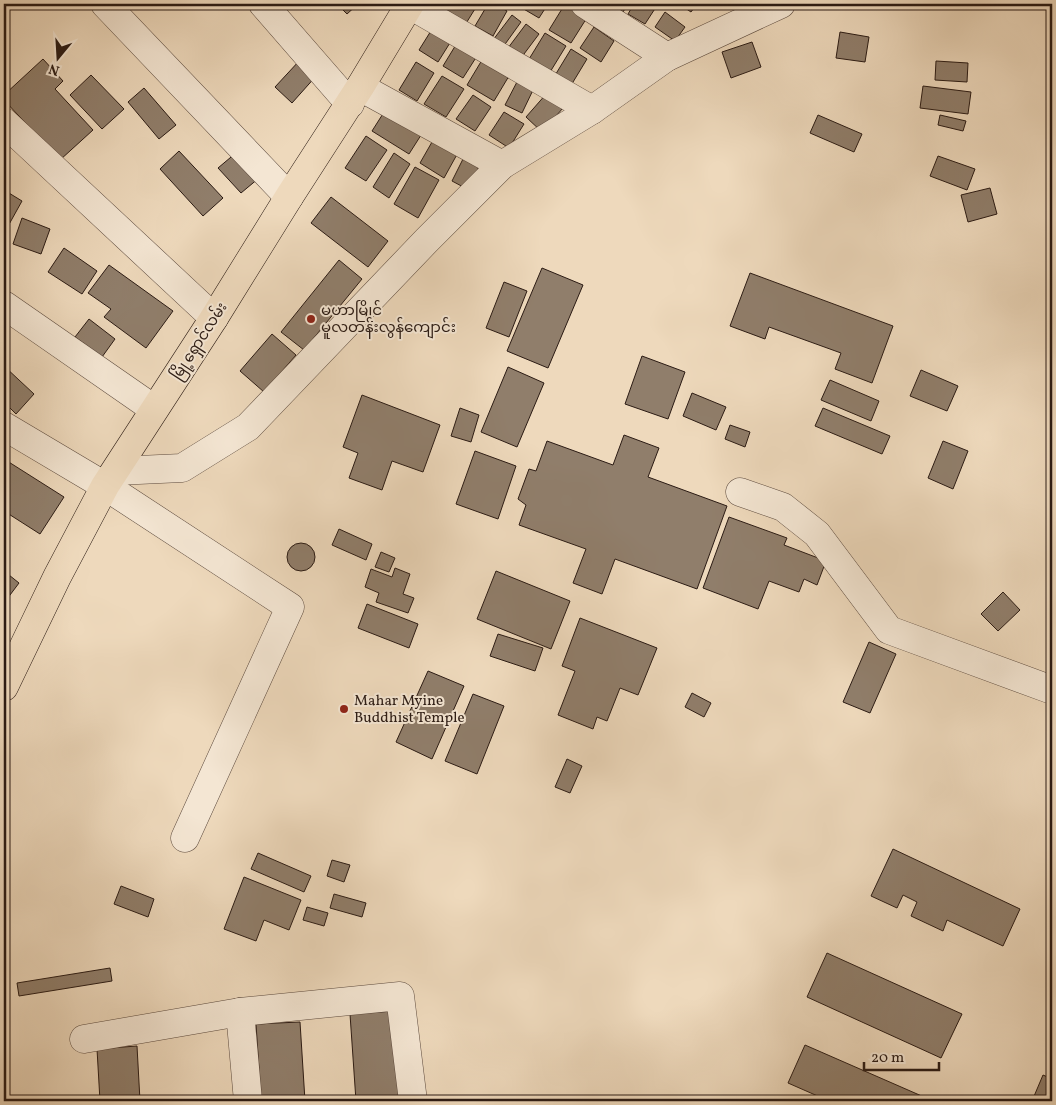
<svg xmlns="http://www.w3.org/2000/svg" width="1056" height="1105" viewBox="0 0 1056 1105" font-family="Vollkorn,'Noto Sans Myanmar',serif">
	<rect width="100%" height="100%" fill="#eed9bc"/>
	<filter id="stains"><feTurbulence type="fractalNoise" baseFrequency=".004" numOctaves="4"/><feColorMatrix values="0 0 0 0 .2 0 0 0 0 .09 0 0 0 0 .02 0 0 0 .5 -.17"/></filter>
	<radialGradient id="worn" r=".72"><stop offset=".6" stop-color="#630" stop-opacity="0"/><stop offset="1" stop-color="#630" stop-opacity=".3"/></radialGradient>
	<g fill="#907e6b" stroke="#2b1b14">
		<polygon points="337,4 358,4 347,14"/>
		<polygon points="451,4 478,4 465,25 446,13"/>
		<polygon points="488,4 495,4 507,11 493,36 475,26"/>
		<polygon points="524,4 548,4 539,18 522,8"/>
		<polygon points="565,4 588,16 571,43 549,30"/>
		<polygon points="608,4 628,4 623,12"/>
		<polygon points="634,4 658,4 645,24 628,14"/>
		<polygon points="679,4 697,4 691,12"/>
		<polygon points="665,12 685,27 675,41 655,27"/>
		<polygon points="512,15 521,22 503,47 493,40"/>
		<polygon points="526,24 539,34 521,58 508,48"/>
		<polygon points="434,26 453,38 438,62 419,50"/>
		<polygon points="594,27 614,41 601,62 580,48"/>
		<polygon points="840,32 869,37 865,62 836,58"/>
		<polygon points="545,33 566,46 547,77 526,64"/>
		<polygon points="752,42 761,67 731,78 722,52"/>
		<polygon points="457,43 477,56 463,78 443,66"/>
		<polygon points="571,49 587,59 570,87 554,77"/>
		<polygon points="43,59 63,81 55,89 93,130 60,160 4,100 4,95"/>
		<polygon points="300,60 317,75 292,103 275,87"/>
		<polygon points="482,60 509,76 494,101 467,85"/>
		<polygon points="936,61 968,63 967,82 935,80"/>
		<polygon points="416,62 434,73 417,101 399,90"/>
		<polygon points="91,75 124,109 102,129 70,95"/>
		<polygon points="442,76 464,89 446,117 424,104"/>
		<polygon points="518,80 534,88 522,113 505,105"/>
		<polygon points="923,86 971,92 968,114 920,108"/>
		<polygon points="144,88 176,125 159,139 128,102"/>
		<polygon points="547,93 563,108 542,132 526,117"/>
		<polygon points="473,95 491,107 475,131 456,119"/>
		<polygon points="386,109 423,132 409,154 372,131"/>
		<polygon points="504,112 524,124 509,148 489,135"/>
		<polygon points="818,115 862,134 854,152 810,133"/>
		<polygon points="940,115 966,121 963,131 938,125"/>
		<polygon points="436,135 460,149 444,178 420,163"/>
		<polygon points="366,136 387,150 366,181 345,168"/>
		<polygon points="179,151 223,198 203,216 160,169"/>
		<polygon points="237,152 259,178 241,193 218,168"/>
		<polygon points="394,153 410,164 389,198 373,187"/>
		<polygon points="465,155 481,163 467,189 452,181"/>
		<polygon points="938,156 975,169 967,190 930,176"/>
		<polygon points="415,167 439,180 418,218 394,204"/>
		<polygon points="990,188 997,214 968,222 961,195"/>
		<polygon points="4,190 22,201 7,228 4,226"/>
		<polygon points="331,197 388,241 368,267 311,223"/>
		<polygon points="22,218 50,229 41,254 13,244"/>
		<polygon points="64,248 97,271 82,294 48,272"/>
		<polygon points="339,260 362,279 304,350 281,332"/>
		<polygon points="109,265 173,311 146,348 104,317 111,309 88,293"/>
		<polygon points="542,268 583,285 548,368 507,351"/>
		<polygon points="750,273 893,326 872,383 835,369 841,353 769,327 765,339 730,326"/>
		<polygon points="504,282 527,291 509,337 486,328"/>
		<polygon points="89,319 115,339 102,357 75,337"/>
		<polygon points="272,334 296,355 264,392 240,371"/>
		<polygon points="642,356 685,372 668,419 625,404"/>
		<polygon points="4,366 34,394 16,414 4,402"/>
		<polygon points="508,367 544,383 517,447 481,432"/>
		<polygon points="921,370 958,386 947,411 910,396"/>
		<polygon points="830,380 879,401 871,421 821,400"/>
		<polygon points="692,393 726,407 716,430 683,416"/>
		<polygon points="362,395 440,425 423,472 392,461 382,490 349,478 358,453 343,447"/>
		<polygon points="460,408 479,415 471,442 451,436"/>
		<polygon points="823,408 890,436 882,454 815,426"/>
		<polygon points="730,425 750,432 745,447 725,439"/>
		<polygon points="624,435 659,448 648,477 727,506 697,589 615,559 602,594 573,583 586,549 519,525 526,505 518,499 529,469 536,471 547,441 613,465"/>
		<polygon points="943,441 968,451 953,489 928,478"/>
		<polygon points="475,451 516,466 498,519 456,504"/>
		<polygon points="4,459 64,497 40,534 4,511"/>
		<polygon points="729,517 787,538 784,545 826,561 817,585 804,579 799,592 769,581 758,609 703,588"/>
		<polygon points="339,529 372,544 366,560 332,545"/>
		<circle cx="301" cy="557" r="14"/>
		<polygon points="381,552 395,558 389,572 375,567"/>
		<polygon points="395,568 410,574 403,594 414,598 408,613 376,602 379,593 365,587 371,569 392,577"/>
		<polygon points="4,571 19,583 4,603"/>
		<polygon points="496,571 570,601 551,649 477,619"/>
		<polygon points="1003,592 1020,610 998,631 981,614"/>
		<polygon points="367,604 418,624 409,648 358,628"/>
		<polygon points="580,618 657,648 638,695 620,688 607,721 597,717 593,729 558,715 575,671 562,666"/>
		<polygon points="498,634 543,648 535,671 490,656"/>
		<polygon points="869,642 896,654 870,713 843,702"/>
		<polygon points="428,671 464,686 432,759 396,742"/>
		<polygon points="692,693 711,703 704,717 685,707"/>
		<polygon points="473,694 504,706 477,774 445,761"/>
		<polygon points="567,759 582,766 570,793 555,787"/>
		<polygon points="893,849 1020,909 1003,946 947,920 943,931 911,916 917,902 903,895 897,908 871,896"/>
		<polygon points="258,853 311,876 304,892 251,869"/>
		<polygon points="332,860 350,865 344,882 327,876"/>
		<polygon points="244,877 301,900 289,930 264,920 256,941 224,929"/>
		<polygon points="121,886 154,899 148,917 114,904"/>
		<polygon points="334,894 366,903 362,917 330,908"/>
		<polygon points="307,907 328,913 324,926 303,920"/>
		<polygon points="827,953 962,1014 941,1058 807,997"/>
		<polygon points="110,968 112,981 19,996 17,983"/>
		<polygon points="394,1011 400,1101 356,1101 350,1014"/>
		<polygon points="300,1022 305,1101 261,1101 256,1024"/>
		<polygon points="805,1045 924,1097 922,1101 829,1101 788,1083"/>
		<polygon points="137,1046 140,1101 100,1101 97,1049"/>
		<polygon points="1043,1075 1052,1079 1052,1101 1032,1101"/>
	</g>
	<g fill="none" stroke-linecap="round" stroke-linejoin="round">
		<g stroke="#5c4a3e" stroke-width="29">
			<g id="minor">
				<polyline points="105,4 289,197"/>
				<polyline points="263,4 350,104"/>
				<polyline points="585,4 667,57"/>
				<polyline points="410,5 592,110"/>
				<polyline points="360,87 502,165"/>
				<polyline points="4,122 214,318"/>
				<polyline points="4,305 154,409"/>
				<polyline points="4,426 105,486 290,607 185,838"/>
				<polyline points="116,471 182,468 248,427 427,240 502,165 592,110 667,57 781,4"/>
				<polyline points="740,492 783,507 817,534 889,630 1052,690"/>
				<polyline points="240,1012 248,1101"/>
				<polyline points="84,1039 240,1012 400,996 413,1101"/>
			</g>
		</g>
		<g stroke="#2b1b14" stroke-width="29">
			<polyline id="highway" points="4,687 57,577 105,486 214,318 289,197 360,87 410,4"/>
		</g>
		<use href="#minor" stroke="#f4e6d3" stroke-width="28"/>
		<use href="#highway" stroke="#eed9bc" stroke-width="28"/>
	</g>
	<g fill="#8f2418" stroke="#f4e6d3" stroke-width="2">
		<circle cx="311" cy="319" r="5"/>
		<circle cx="344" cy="709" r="5"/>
	</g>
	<g text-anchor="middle" stroke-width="4" stroke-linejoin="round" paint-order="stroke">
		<g font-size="15" fill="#2b1b14" stroke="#f4e6d3" text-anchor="start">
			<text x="321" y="315">မဟာမြိုင်<tspan x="321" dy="17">မူလတန်းလွန်ကျောင်း</tspan></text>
			<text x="354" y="705">Mahar Myine<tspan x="354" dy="17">Buddhist Temple</tspan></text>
		</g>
		<g font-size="15" fill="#2b1b14" stroke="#f4e6d3">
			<text transform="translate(199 341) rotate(-57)" y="5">မြို့ရှောင်လမ်း</text>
		</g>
	</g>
	<rect width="1056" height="1105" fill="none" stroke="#eed9bc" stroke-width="20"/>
	<rect x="5" y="5" width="1046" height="1095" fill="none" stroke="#2b1b14" stroke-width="2.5"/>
	<rect x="10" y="10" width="1036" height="1085" fill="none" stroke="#2b1b14"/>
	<g transform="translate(58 58) rotate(198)" stroke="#f4e6d3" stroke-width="4" paint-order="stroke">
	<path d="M0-4L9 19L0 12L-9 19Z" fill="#2b1b14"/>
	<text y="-8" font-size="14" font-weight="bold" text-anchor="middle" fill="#2b1b14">N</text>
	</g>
	<path d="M864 1062v8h75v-8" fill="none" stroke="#2b1b14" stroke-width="2.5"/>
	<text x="871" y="1062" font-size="15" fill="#2b1b14" stroke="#f4e6d3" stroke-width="4" paint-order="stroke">20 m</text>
	<rect width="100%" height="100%" filter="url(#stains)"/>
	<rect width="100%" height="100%" fill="url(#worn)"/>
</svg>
